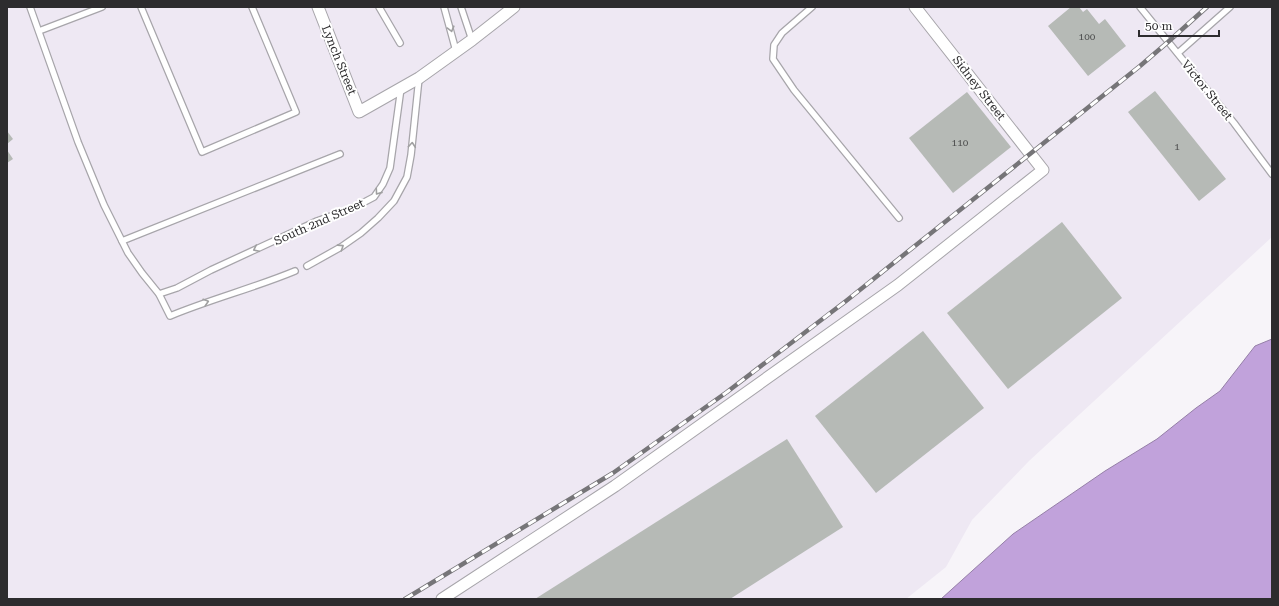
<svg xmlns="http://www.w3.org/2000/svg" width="1279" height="606" viewBox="0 0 1279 606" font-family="'Roboto Serif',serif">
	<rect width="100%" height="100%" fill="#f7f4f9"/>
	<polygon fill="#eee8f3" points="7,7 1272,7 1272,237 1029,461 972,520 946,567 906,599 7,599"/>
	<polygon fill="#c1a2db" stroke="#957fa7" points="1272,339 1272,599 941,599 1013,534 1105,471 1157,439 1196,408 1220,391 1255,346"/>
	<g fill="#b6bab6">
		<polygon points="1071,7 1079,7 1083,12 1087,9 1099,24 1105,19 1126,46 1088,76 1048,26"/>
		<polygon points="1155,91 1226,179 1199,201 1128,112"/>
		<polygon points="967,92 1011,147 953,193 909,138"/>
		<polygon points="7,131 13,139 7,144"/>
		<polygon points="7,150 13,159 7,163"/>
		<polygon points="1062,222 1122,298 1008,389 947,313"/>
		<polygon points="923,331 984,408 876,493 815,416"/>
		<polygon points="787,439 843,527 730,599 535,599"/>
	</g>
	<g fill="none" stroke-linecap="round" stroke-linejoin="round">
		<g stroke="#a7a5aa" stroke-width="8">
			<g id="service">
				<path d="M30,7L78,142L104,205L128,253L142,273L159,294L170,316C211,299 254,288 295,271"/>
				<polyline points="141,7 202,152 296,112 252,7"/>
				<polyline points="379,7 400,43"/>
				<polyline points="444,7 456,51"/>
				<polyline points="461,7 472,40"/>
				<polyline points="812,7 782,33 774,45 773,59 794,90 899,218"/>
				<polyline points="1140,7 1234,123 1272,174"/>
				<polyline points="39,31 102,7"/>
				<polyline points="1178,53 1230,7"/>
				<polyline points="122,241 340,154"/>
				<polyline points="307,266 341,247 361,233 378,218 394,201 407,177 411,155 419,78"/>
				<polyline points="159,294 177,288 211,270 317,221 353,208 374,197 383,184 390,168 401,88"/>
			</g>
		</g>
		<g stroke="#a7a5aa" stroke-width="13">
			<g id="minor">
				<polyline points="318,7 359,112 419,78 472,40 514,7"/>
				<polyline points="442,599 615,486 898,285 1043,170 915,7"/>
			</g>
		</g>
		<use href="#service" stroke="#fff" stroke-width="5.5"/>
		<use href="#minor" stroke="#fff" stroke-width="11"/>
		<g stroke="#767578" stroke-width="4.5">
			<polyline id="rail" points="405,599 613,473 727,392 846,301 1140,66 1168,42 1207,7"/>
		</g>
		<use href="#rail" stroke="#fff" stroke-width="3" stroke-dasharray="9" stroke-linecap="butt"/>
	</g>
	<defs><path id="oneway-chevron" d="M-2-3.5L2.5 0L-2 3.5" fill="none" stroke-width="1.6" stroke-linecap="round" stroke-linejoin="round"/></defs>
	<g stroke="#a0a0a1">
		<use href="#oneway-chevron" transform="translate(451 29) rotate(75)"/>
		<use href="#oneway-chevron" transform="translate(412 145) rotate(-85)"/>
		<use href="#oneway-chevron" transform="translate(378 192) rotate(125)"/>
		<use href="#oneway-chevron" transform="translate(341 247) rotate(-33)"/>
		<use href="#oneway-chevron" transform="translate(256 249) rotate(155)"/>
		<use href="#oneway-chevron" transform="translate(206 302) rotate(-17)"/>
	</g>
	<g text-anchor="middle" stroke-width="4" stroke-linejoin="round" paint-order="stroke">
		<g font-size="10" fill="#4f5050">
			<text x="1087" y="40">100</text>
			<text x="960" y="146">110</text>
			<text x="1177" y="150">1</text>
		</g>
		<g font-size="12" fill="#2d2c2e" stroke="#fff">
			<text transform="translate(339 60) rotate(68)" y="4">Lynch Street</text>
			<text transform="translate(979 88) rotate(52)" y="4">Sidney Street</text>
			<text transform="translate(1207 90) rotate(51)" y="4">Victor Street</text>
			<text transform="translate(319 222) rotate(-24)" y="4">South 2nd Street</text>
		</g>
	</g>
	<rect width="1279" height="606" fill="none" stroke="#2d2c2e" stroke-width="16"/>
	<path d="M1139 30v6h80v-6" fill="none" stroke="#2d2c2e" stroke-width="2"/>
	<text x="1145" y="30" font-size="12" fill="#2d2c2e" stroke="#ffffff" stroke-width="3" paint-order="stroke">50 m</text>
</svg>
